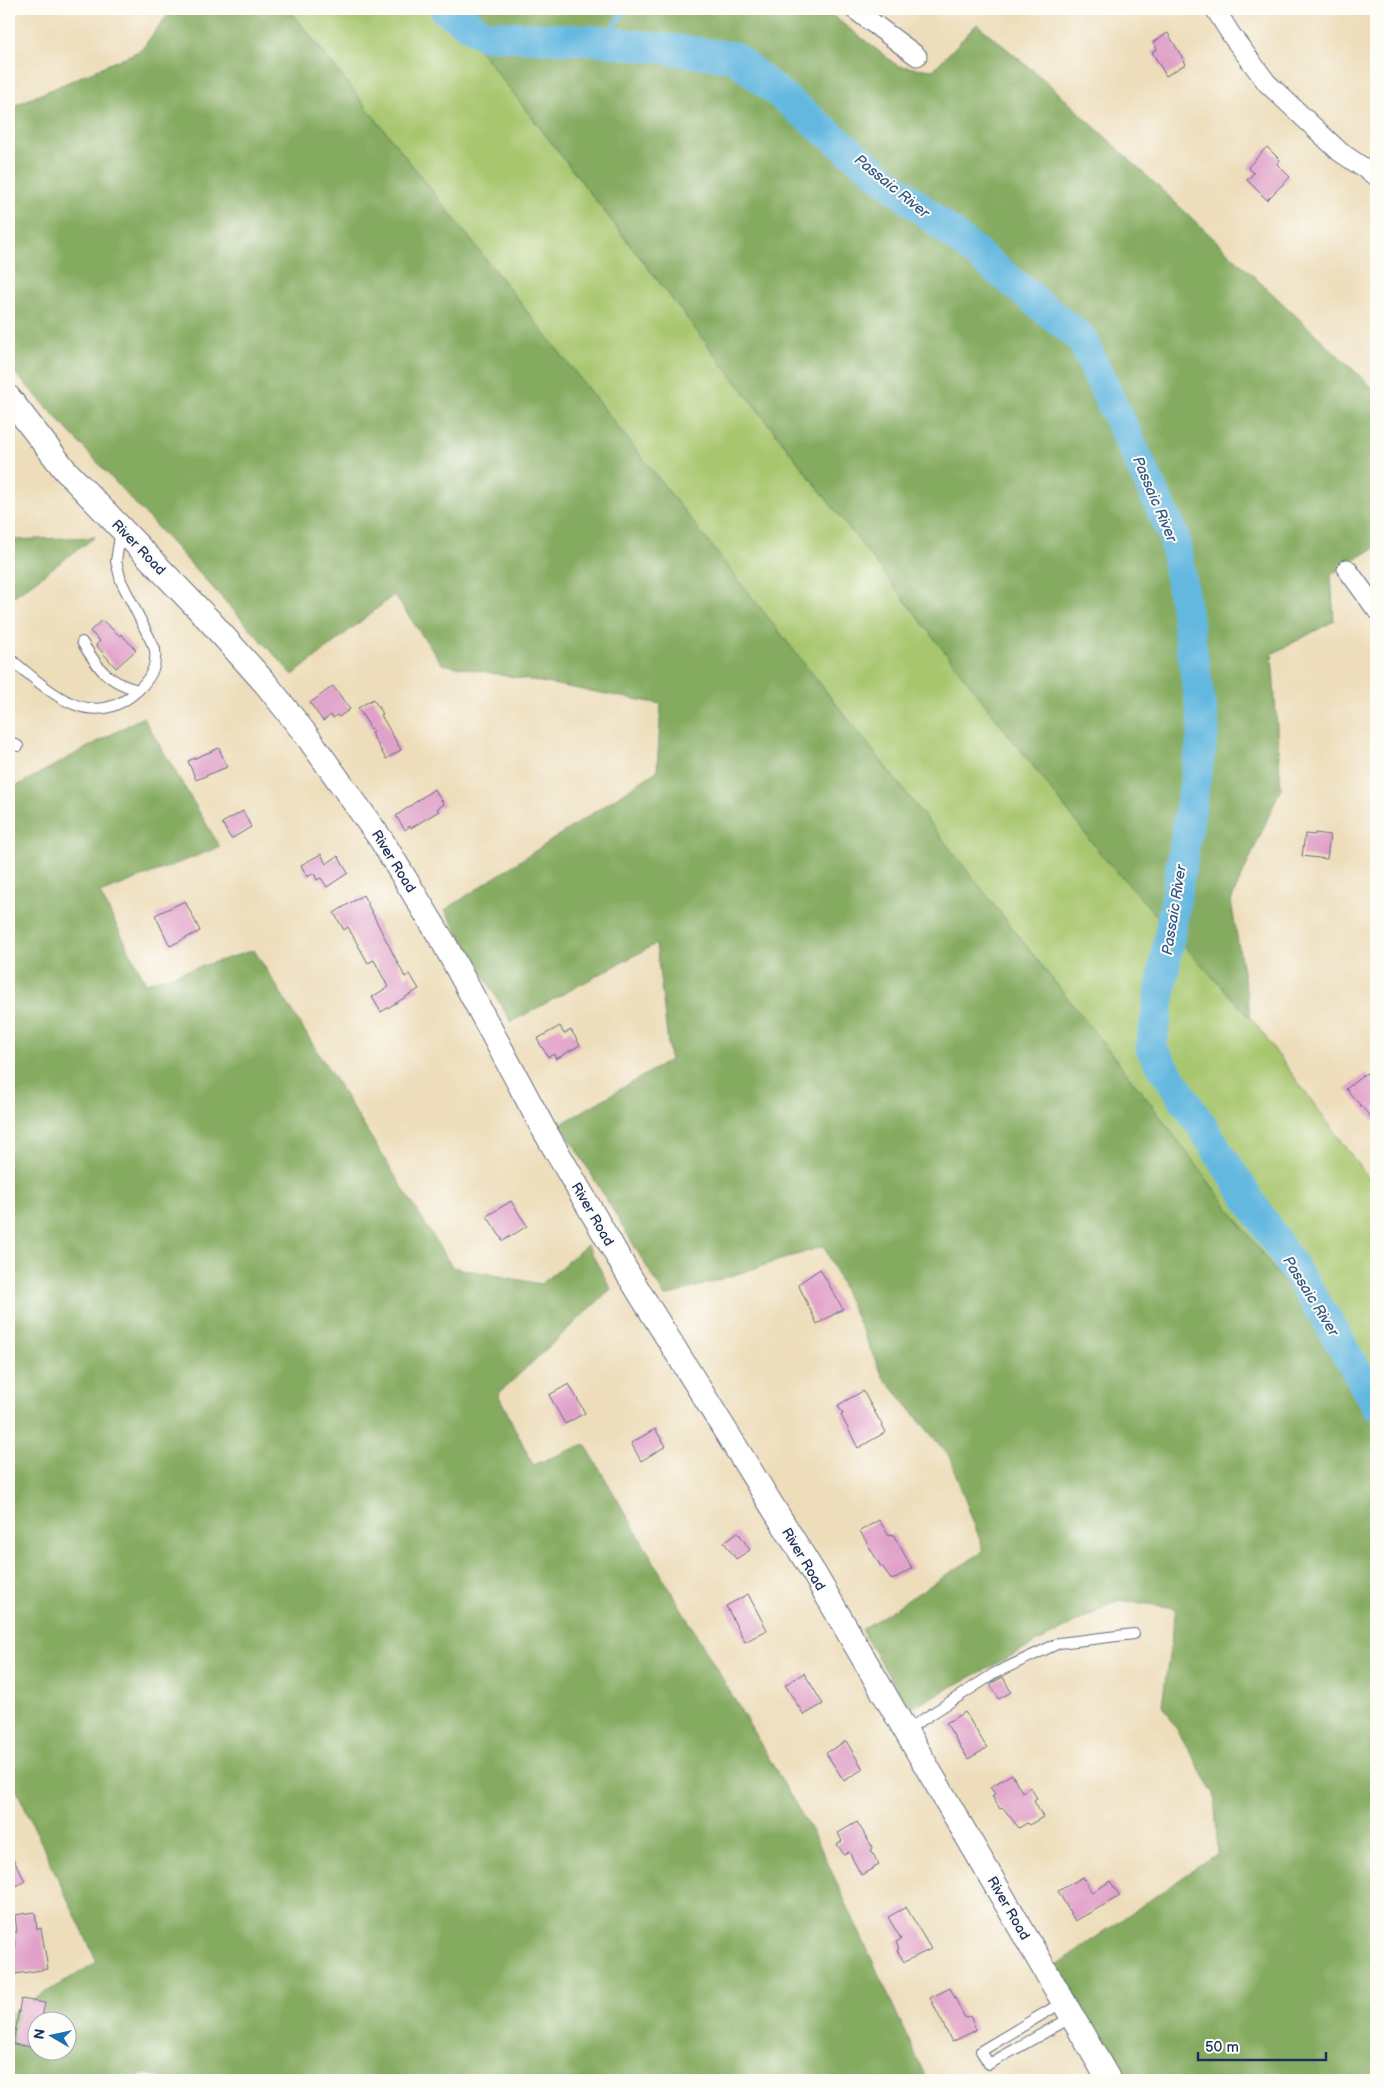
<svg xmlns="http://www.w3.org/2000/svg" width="1385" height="2089" viewBox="0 0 1385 2089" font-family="'Balsamiq Sans',sans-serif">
	<rect width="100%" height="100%" fill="#fdfcf7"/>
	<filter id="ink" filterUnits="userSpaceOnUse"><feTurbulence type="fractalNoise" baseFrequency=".02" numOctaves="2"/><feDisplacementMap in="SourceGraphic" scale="10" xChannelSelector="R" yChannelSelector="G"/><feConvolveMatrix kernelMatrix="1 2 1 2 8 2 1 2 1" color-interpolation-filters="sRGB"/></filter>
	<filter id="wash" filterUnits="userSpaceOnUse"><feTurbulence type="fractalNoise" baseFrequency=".0096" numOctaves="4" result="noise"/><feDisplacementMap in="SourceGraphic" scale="20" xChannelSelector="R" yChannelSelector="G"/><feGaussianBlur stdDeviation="1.12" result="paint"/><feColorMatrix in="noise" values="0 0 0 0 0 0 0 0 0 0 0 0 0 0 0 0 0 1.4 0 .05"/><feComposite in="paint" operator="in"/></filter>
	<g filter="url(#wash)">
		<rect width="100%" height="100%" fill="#edddba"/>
		<polygon fill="#a7c66d" stroke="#617a66" points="289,9 448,9 1104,858 1252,1019 1376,1189 1376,1406 1150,1103"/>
		<g fill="#85ab60" stroke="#506d5f" fill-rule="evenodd">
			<polygon points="172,9 289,9 1150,1103 1376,1406 1376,2080 1119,2080 1053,1967 1218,1853 1214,1793 1162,1704 1176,1608 1119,1600 909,1709 861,1630 984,1551 949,1456 883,1377 824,1246 665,1297 561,1124 670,1060 656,944 511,1022 445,910 657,771 661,704 442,664 394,595 293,675 15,373 9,362 9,108 141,50"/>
			<polygon points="448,9 824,9 898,66 933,70 977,24 1048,83 1376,391 1376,547 1331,574 1334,621 1272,654 1281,788 1231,901 1251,1019 1104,858"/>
			<polygon points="95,537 9,600 9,540"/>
			<path d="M143,717L220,847L100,893L146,983L254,950L452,1267L541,1284L587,1245L611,1289L498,1394L533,1465L585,1444L819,1844L927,2080H179L143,2073L132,2080H9V2014L97,1962L9,1774V781L13,788ZM38,2022H68V2052H38Z"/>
		</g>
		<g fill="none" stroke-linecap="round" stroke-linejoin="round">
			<polyline stroke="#64b8e0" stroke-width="5" points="601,41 626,9"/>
			<polyline stroke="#64b8e0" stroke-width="31" points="445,9 484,35 601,41 734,57 1081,338 1174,536 1204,727 1151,1048 1329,1323 1376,1405"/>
		</g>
		<g id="blocks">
			<g fill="#e1a2c9">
				<polygon points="1168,33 1186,64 1166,76 1152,52 1157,49 1153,42"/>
				<polygon points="1267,147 1280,160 1277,164 1290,177 1267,200 1247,180 1254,173 1248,167"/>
				<polygon points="102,620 120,636 121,634 136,650 116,668 96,645 100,641 90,631"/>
				<polygon points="333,686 350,709 339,717 337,715 333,718 331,715 323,721 310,703"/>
				<polygon points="373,699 383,714 381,715 401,750 386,759 371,733 373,732 358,708"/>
				<polygon points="219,748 227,767 196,780 188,761"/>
				<polygon points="434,789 444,804 437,809 439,811 411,828 410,826 405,830 396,816"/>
				<polygon points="243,811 251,827 231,839 222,823"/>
				<polygon points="1315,833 1330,835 1327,859 1302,856 1305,834 1315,835"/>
				<polygon points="321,854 326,864 338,856 348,873 327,887 321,878 317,880 314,873 307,877 301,865"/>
				<polygon points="363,895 405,977 410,974 419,989 381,1012 372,997 388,987 374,960 368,963 348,927 344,930 334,913"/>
				<polygon points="185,901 200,931 170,946 155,915"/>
				<polygon points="560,1026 564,1034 571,1030 580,1045 556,1059 554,1054 548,1057 537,1039"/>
				<polygon points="1366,1073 1376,1088 1376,1123 1346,1089"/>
				<polygon points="511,1201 527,1226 503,1241 487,1216"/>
				<polygon points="820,1269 843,1309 817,1324 798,1284"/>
				<polygon points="569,1384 585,1413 565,1424 549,1395"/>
				<polygon points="863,1391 886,1432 858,1448 841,1415 843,1414 838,1405"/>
				<polygon points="655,1429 666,1446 641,1461 631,1443"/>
				<polygon points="879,1520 889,1536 893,1534 912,1568 892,1580 882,1566 881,1567 860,1531"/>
				<polygon points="738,1532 750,1550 736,1559 724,1542"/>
				<polygon points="748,1594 767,1630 745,1642 726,1606"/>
				<polygon points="804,1673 823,1704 804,1715 785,1685"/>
				<polygon points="1003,1677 1011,1692 999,1699 990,1684"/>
				<polygon points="965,1712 987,1748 968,1759 946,1723"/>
				<polygon points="846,1741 863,1769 844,1781 826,1753"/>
				<polygon points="1012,1774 1022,1792 1031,1787 1037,1799 1034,1801 1043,1817 1029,1825 1027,1823 1019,1828 1003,1808 1000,1809 992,1796 995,1794 990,1787"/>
				<polygon points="857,1822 873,1848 871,1850 879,1865 861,1875 849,1852 844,1855 837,1844 842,1841 838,1833"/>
				<polygon points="9,1851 25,1881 9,1890"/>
				<polygon points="1083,1877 1092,1893 1110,1881 1120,1896 1075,1921 1058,1891"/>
				<polygon points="906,1907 931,1949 904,1962 897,1950 899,1949 896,1942 901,1939 888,1917"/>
				<polygon points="35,1912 37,1929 41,1928 48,1969 15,1974 11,1949 16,1948 13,1933 17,1932 15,1915"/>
				<polygon points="950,1988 965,2018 970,2016 976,2030 952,2042 930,1998"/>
				<polygon points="21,1999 45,2003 41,2022 38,2022 38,2048 13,2044"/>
			</g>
		</g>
	</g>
	<g filter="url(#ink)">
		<use href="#blocks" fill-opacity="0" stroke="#646c7e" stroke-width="1"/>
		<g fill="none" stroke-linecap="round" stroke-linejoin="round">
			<g stroke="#646c7e" stroke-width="12">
				<g id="service">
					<path d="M82,642C98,668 107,682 138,690"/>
					<path d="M9,658C47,688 88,734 136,692C150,679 157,668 155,649L121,581L116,561L121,530"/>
					<polyline points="9,741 18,746"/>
					<polyline points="905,1731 995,1673 1059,1643 1134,1634"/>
					<polyline points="1063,2002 981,2051 989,2064 1072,2017"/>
				</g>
			</g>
			<g stroke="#646c7e" stroke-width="21">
				<g id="minor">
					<polyline points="854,9 917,56"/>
					<polyline points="1215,9 1232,36 1267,83 1340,152 1376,176"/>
					<polyline points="1347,569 1376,609"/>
				</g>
			</g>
			<g stroke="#646c7e" stroke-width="26">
				<polyline id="tertiary" points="9,398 65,470 209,620 266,684 307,736 382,841 444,943 543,1128 628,1274 815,1575 1109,2080"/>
			</g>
			<use href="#service" stroke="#fff" stroke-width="10"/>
			<use href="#minor" stroke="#fff" stroke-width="19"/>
			<use href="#tertiary" stroke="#fff" stroke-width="24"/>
		</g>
	</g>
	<g text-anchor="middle" stroke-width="4" stroke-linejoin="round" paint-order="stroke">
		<g font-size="14" fill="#1b2f5e" stroke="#fdfcf7">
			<text transform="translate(139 547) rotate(46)" y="5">River Road</text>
			<text transform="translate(394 861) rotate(58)" y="5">River Road</text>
			<text transform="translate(593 1214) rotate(60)" y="5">River Road</text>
			<text transform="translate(804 1559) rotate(59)" y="5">River Road</text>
			<text transform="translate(1009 1908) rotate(60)" y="5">River Road</text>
		</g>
		<g font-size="15" font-style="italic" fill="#315885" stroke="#fdfcf7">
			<text transform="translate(892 186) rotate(39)" y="5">Passaic River</text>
			<text transform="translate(1155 499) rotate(67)" y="5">Passaic River</text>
			<text transform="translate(1174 910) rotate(-81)" y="5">Passaic River</text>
			<text transform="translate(1311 1296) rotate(58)" y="5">Passaic River</text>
		</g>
	</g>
	<rect width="1385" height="2089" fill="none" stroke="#fdfcf7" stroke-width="30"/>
	<g transform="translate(52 2036) rotate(279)"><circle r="24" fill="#fdfcf7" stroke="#a3aaba"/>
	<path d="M0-4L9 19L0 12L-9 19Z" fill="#1f6fb2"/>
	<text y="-8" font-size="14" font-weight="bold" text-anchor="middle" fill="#1b2f5e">N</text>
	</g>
	<path d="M1198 2052v8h128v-8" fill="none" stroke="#1b2f5e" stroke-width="2.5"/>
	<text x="1205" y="2052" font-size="15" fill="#1b2f5e" stroke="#fdfcf7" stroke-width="4" paint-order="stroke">50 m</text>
</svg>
